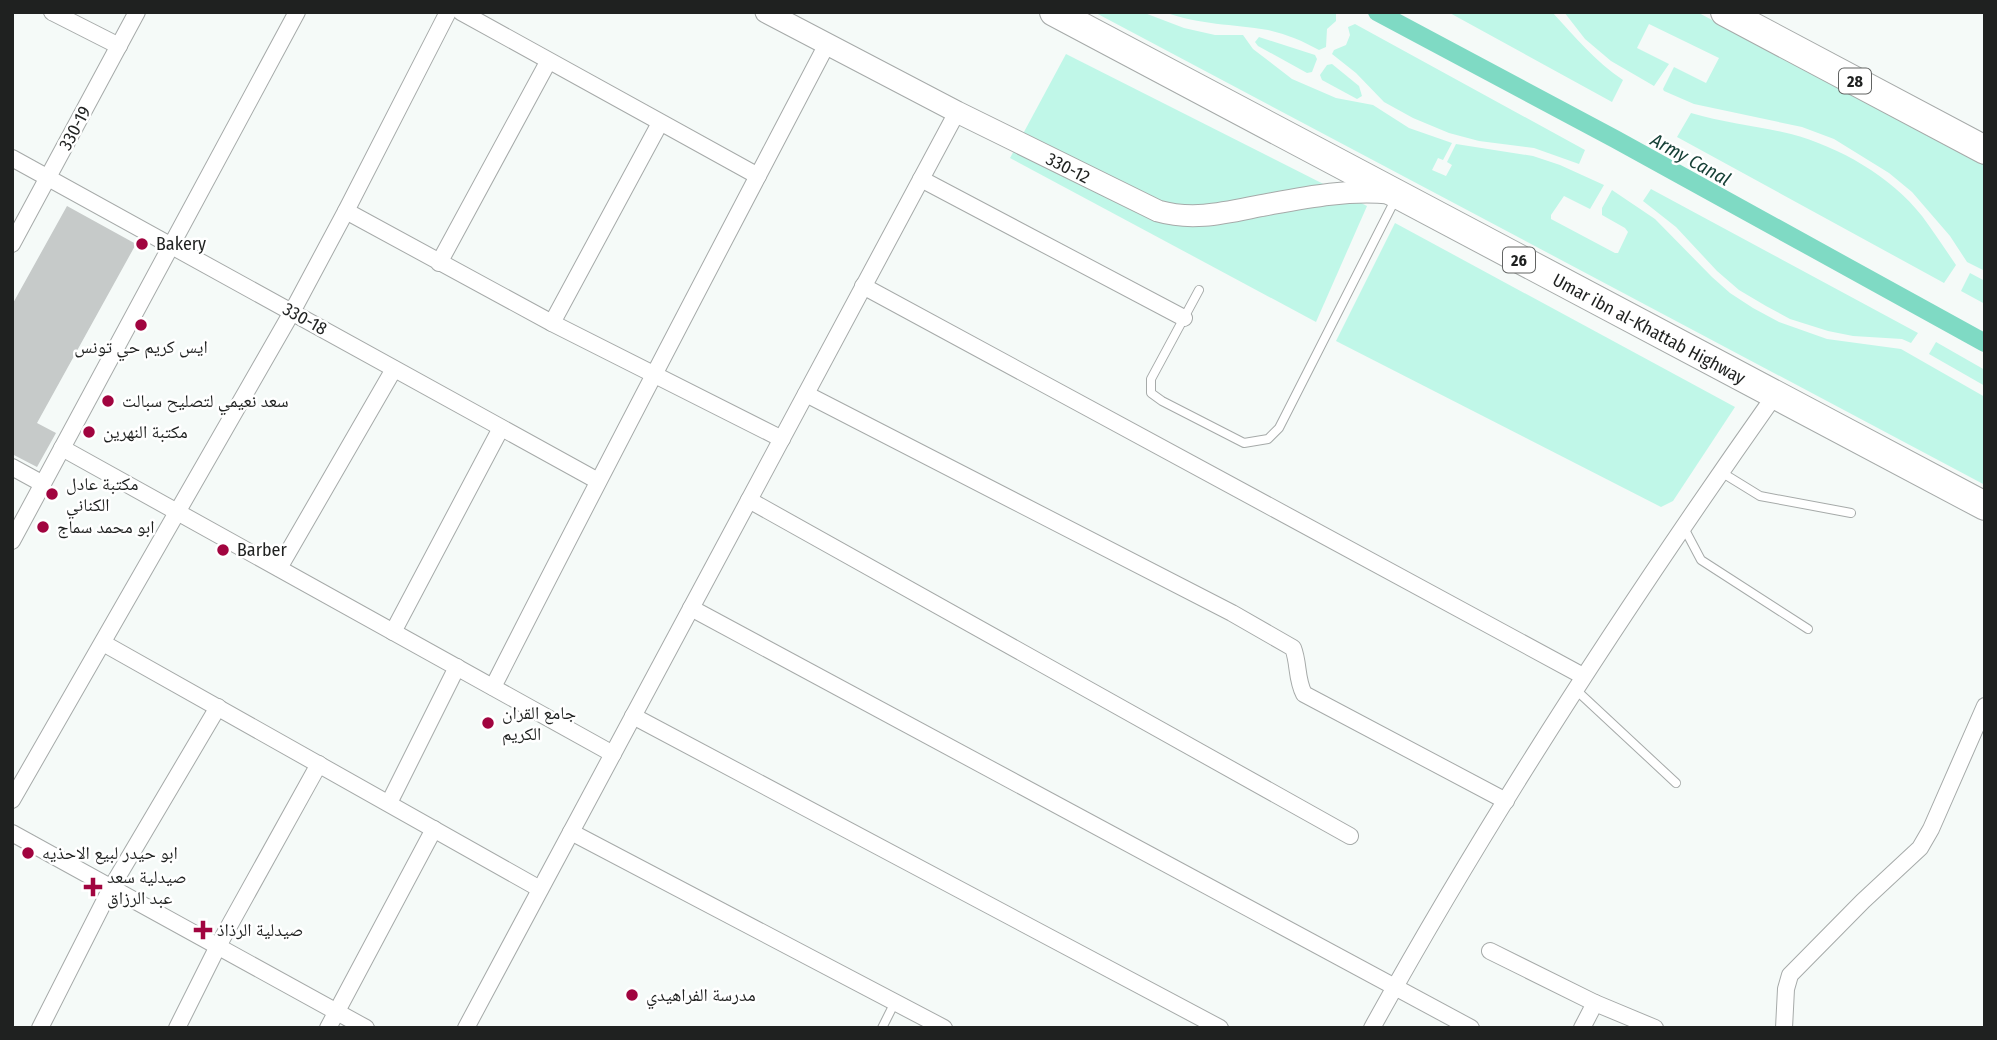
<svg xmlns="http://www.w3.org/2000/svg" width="1997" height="1040" viewBox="0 0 1997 1040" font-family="'Fira Sans Condensed','Noto Naskh Arabic',sans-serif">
	<rect width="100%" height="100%" fill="#f5faf8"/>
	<g fill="#c0f7e8">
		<polygon points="1094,12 1142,12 1184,28 1215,35 1243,35 1253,49 1292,79 1336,98 1373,105 1409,128 1452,143 1443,160 1438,158 1432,170 1446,176 1452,165 1447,162 1456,144 1533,156 1560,165 1604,185 1590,209 1564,196 1551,215 1551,219 1615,253 1618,253 1628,232 1625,228 1602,215 1602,208 1612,190 1655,219 1712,277 1730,293 1753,308 1779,322 1827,339 1901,349 1985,397 1985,485"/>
		<path d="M1164,12H1333L1336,14V21L1327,29L1326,47L1319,50C1303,41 1286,34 1268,30C1232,24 1200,25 1164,12Z"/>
		<path d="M1448,12H1552C1575,37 1595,61 1623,80L1612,102Z"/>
		<polygon points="1564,12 1697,12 1985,165 1985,271 1967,262 1950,236 1912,192 1889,173 1834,139 1802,127 1694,104 1664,91 1663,89 1674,67 1706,83 1719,58 1649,24 1637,48 1669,64 1654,86 1611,61 1585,39"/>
		<polygon points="1355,24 1585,150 1579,164 1534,148 1479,141 1449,133 1413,118 1384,102 1356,73 1332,54 1334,50 1346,45 1350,35 1348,27"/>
		<polygon points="1259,37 1315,55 1317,59 1312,72 1307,73 1258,46 1255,42"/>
		<polygon points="1066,54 1367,206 1316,322 1010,158"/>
		<polygon points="1332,64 1359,86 1362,96 1357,99 1322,80 1320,75 1327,65"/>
		<path d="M1691,113C1724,123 1758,126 1791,134C1839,147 1891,176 1922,216C1934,232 1945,249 1956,265L1944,283L1677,137Z"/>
		<polygon points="1651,189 1918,333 1911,343 1902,339 1853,336 1828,331 1790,319 1766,306 1739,290 1717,271 1676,227 1643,201"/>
		<polygon points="1395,223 1735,407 1673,501 1661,507 1336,341"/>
		<polygon points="1970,273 1985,281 1985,304 1961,291"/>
		<polygon points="1936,342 1985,370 1985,386 1929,354"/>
	</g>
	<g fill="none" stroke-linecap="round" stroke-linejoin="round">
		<polyline stroke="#7fdac4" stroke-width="18" points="1377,12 1615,139 1985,343"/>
	</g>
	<polygon fill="#c6cac9" points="67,206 136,244 37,423 56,433 37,467 12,454 12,305"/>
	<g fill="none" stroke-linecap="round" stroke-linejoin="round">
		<g stroke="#a6aaa9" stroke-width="10">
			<g id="lane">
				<polyline points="1199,290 1151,379 1151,393 1162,401 1244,443 1268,439 1279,428 1396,198"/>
				<polyline points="1721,472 1760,496 1851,513"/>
				<polyline points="1683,526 1701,560 1808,629"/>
				<polyline points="1575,689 1676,783"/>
				<polyline points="882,1028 895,1002"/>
			</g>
		</g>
		<g stroke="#a6aaa9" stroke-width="18">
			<g id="street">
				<polyline points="52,12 119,46"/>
				<polyline points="461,12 758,176"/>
				<polyline points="12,158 598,481"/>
				<polyline points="921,179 1184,318"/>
				<polyline points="346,211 552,323 782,439"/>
				<polyline points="12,244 137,12"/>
				<polyline points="439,263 548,62"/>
				<polyline points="863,286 1583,676"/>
				<polyline points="552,323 660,123"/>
				<path d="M806,394L1232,613L1293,648C1299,663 1296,679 1304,694L1506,801"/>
				<polyline points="62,448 613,754"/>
				<polyline points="12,467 43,484"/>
				<polyline points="749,500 1350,836"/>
				<polyline points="12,541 297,12"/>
				<polyline points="279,568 394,369"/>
				<polyline points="691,608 1471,1028"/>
				<polyline points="393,632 501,428"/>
				<polyline points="103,643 540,889"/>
				<path d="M493,687C602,472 715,258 827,44"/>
				<polyline points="633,716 1220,1028"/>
				<polyline points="12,800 292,312 346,211 448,12"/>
				<polyline points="389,803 457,667"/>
				<polyline points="571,832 944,1028"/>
				<polyline points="12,833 366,1028"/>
				<polyline points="1490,951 1595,1003 1655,1028"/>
				<polyline points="40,1028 111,888 218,707"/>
				<polyline points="177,1028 218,946 319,764"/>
				<polyline points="328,1028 434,829"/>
				<polyline points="466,1028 957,112"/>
				<path d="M1372,1028C1493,809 1631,599 1775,395"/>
				<polyline points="1582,1028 1595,1003"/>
				<polyline points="1784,1028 1786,989 1790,975 1863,901 1920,848 1931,829 1985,706"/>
			</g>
		</g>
		<g stroke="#a6aaa9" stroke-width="23">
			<path id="secondary" d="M766,12L957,112L1158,211C1193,221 1224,213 1259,206C1303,198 1344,189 1389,193"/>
		</g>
		<g stroke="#a6aaa9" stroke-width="30">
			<g id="highway">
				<polyline points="1054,12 1985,506"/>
				<polyline points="1725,12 1985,150"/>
			</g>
		</g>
		<use href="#lane" stroke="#fff" stroke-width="8"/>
		<use href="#street" stroke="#fff" stroke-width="16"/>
		<use href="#secondary" stroke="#fff" stroke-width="21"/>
		<use href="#highway" stroke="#fff" stroke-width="28"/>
	</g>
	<g fill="#a1043f" stroke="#fff" stroke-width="2.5">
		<circle cx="142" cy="244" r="7"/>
		<circle cx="141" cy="325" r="7"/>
		<circle cx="108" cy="401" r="7"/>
		<circle cx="89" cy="432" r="7"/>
		<circle cx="52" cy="494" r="7"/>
		<circle cx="43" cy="527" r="7"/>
		<circle cx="223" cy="550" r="7"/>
		<circle cx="488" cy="723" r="7"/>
		<circle cx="28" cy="853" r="7"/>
		<path d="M89.5 876.5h7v7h7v7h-7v7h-7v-7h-7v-7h7z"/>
		<path d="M199.5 919.5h7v7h7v7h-7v7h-7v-7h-7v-7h7z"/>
		<circle cx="632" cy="995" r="7"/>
	</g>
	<g text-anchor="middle" stroke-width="5" stroke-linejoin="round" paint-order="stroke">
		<g fill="#fff" stroke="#626463" stroke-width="2">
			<rect x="1839" y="68.5" width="32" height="25" rx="5"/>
			<rect x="1503" y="247.5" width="32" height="25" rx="5"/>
		</g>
		<g font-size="16" font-weight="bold" fill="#1f2120">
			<text x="1855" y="87">28</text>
			<text x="1519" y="266">26</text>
		</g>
		<g font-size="18" fill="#1f2120" stroke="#fff">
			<text transform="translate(75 128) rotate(-62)" y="6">330-19</text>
			<text transform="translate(1068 168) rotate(27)" y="6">330-12</text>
			<text transform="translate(305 319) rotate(29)" y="6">330-18</text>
			<text transform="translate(1649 329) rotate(28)" y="6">Umar ibn al-Khattab Highway</text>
		</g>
		<g font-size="18" fill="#1f2120" stroke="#fff" text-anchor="start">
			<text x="156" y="250">Bakery</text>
			<text x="141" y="353" text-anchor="middle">ايس كريم حي تونس</text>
			<text x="122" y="407">سعد نعيمي لتصليح سبالت</text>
			<text x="103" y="438">مكتبة النهرين</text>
			<text x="66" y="490">مكتبة عادل<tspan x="66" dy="21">الكناني</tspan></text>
			<text x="57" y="533">ابو محمد سماج</text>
			<text x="237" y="556">Barber</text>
			<text x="502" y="719">جامع القران<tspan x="502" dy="21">الكريم</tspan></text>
			<text x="42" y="859">ابو حيدر لبيع الاحذيه</text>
			<text x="107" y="883">صيدلية سعد<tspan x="107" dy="21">عبد الرزاق</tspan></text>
			<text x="217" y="936">صيدلية الرذاذ</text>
			<text x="646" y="1001">مدرسة الفراهيدي</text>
		</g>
		<g font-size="19" font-style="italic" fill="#164036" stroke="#fff">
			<text transform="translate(1691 159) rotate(29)" y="7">Army Canal</text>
		</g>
	</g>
	<rect width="1997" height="1040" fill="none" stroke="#1f2120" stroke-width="28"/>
</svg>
